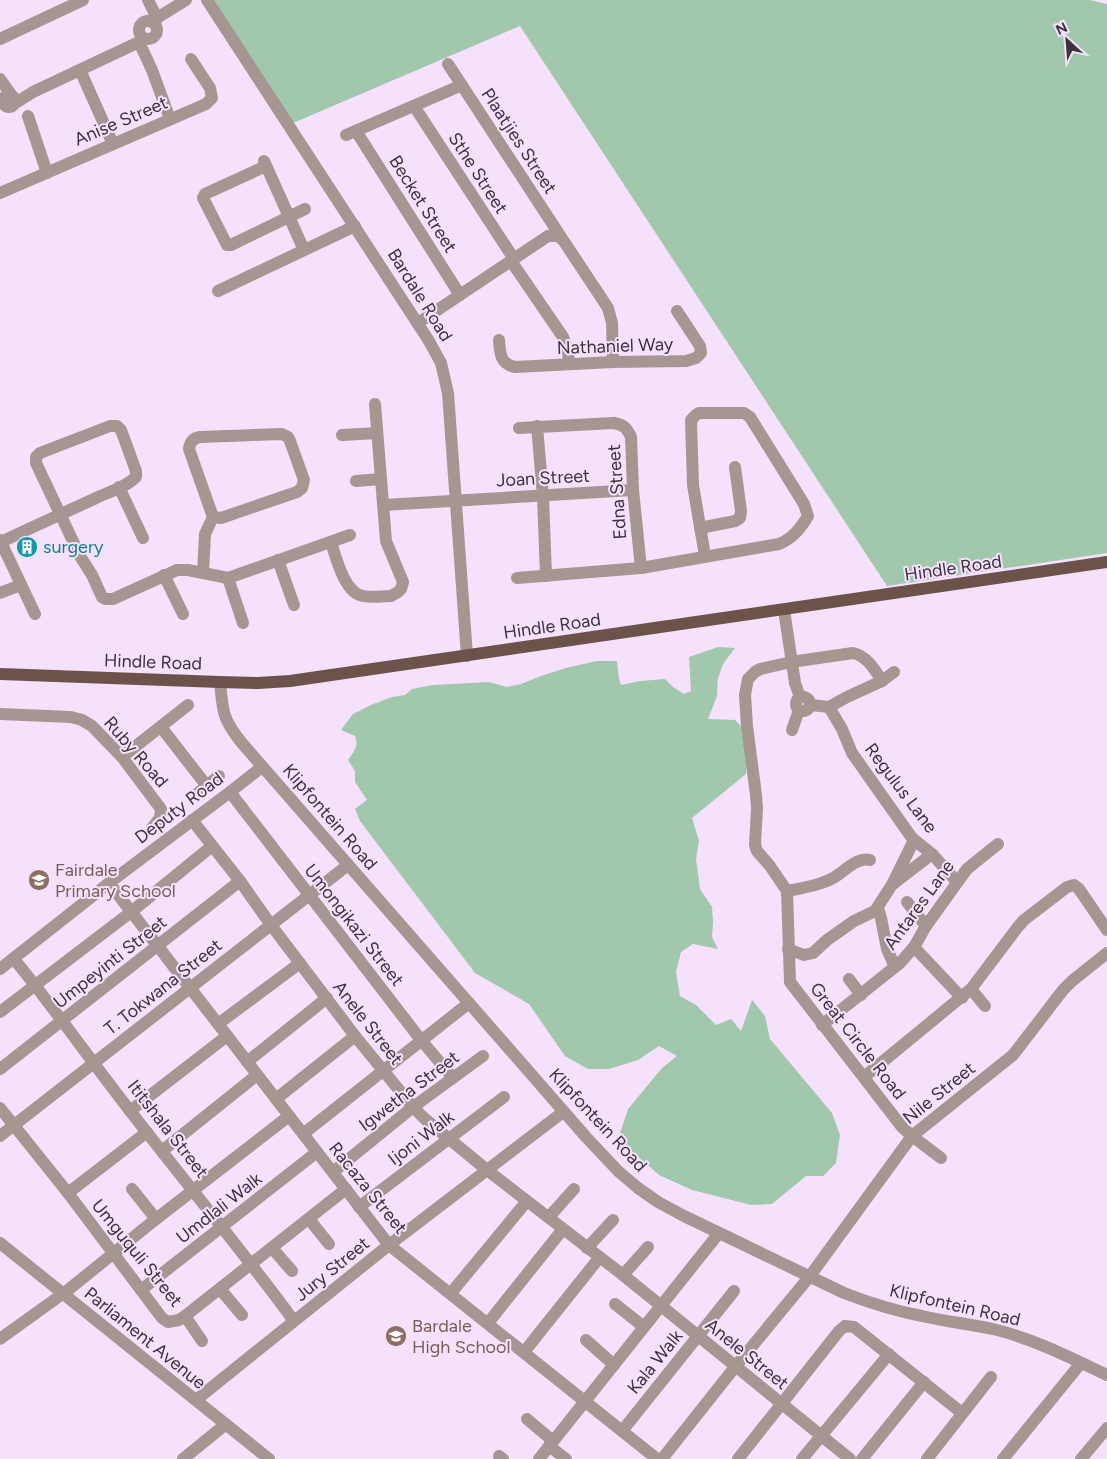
<svg xmlns="http://www.w3.org/2000/svg" width="1107" height="1459" viewBox="0 0 1107 1459" font-family="Figtree,sans-serif">
	<rect width="100%" height="100%" fill="#f6e1fc"/>
	<g fill="#a1c7ad">
		<polygon points="213,0 1090,0 1107,4 1107,553 887,586 520,26 293,123"/>
		<path d="M718,647L735,648L723,664L718,678L717,696L708,719L735,720L749,734L746,774L692,818L699,841L696,859L700,889L712,907L713,922L712,937L718,949L693,944L681,952L676,972L680,996L696,1005L716,1025L731,1019L741,1031L752,1000L765,1016L770,1039L832,1113L840,1135L836,1163L823,1176H806L772,1204L751,1205L692,1190L659,1175L618,1139L628,1109L662,1068L677,1056L659,1046L638,1060L609,1069H588L565,1056L529,1004L475,973L360,821L355,809L367,800L355,782V771L348,760C354,752 359,746 355,736L341,730L353,714L371,705L392,697L405,695L412,689L433,685L489,682L507,687L521,684L541,676L566,668L597,661H617L619,679L621,685L640,681L665,679L673,687L684,694L691,691L689,657Z"/>
	</g>
	<g fill="none" stroke-linecap="round" stroke-linejoin="round">
		<g stroke="#a59692" stroke-width="12">
			<polyline points="148,0 157,18 154,24"/>
			<polyline points="207,0 429,341 441,363 448,393 467,656"/>
			<polyline points="157,18 186,0"/>
			<circle cx="148" cy="30" r="9"/>
			<polyline points="0,39 83,0"/>
			<polyline points="139,42 152,70 170,119"/>
			<polyline points="448,64 561,237"/>
			<polyline points="80,70 113,144"/>
			<polyline points="0,79 12,96"/>
			<circle cx="9" cy="101" r="6"/>
			<polyline points="14,104 33,92 139,42 144,38"/>
			<polyline points="414,106 514,259"/>
			<polyline points="28,116 47,173"/>
			<polyline points="356,131 460,295"/>
			<polyline points="346,135 462,85"/>
			<polyline points="264,161 304,250"/>
			<polyline points="266,166 205,194 203,198 227,245 231,245 305,209"/>
			<polyline points="0,193 206,104 212,98 210,88 191,59"/>
			<polyline points="511,261 563,337 568,351 569,364"/>
			<polyline points="218,291 355,226"/>
			<polyline points="418,323 548,236 558,236 563,240 608,308 612,323 613,362"/>
			<path d="M499,340C500,353 500,364 515,367L613,362L686,361L696,358L701,353L700,346L677,311"/>
			<polyline points="537,426 543,496 546,576"/>
			<path d="M282,434L288,437L290,441L304,480L302,488L297,492L221,518L213,517L189,449C190,442 193,438 200,437Z"/>
			<polyline points="342,435 377,433"/>
			<polyline points="356,481 381,479"/>
			<polyline points="119,487 143,538"/>
			<polyline points="384,505 633,490"/>
			<polyline points="700,528 735,521 740,518 741,511 735,467"/>
			<polyline points="0,540 35,614"/>
			<path d="M1,542C32,527 64,513 96,498C109,492 126,487 136,477V471L121,430L117,426H110L40,453L36,457V463L80,556L92,575L102,597L105,599H113L177,570H188L228,578L350,535"/>
			<path d="M331,542C336,557 344,593 363,596C372,598 382,596 391,596L398,592L401,589L403,582L386,541L375,404"/>
			<polyline points="278,560 294,605"/>
			<path d="M641,568L779,544C793,538 800,529 808,516L804,504L750,417L744,413H699L696,415L691,420L693,485L705,556"/>
			<polyline points="203,573 205,534 213,517"/>
			<polyline points="164,575 183,614"/>
			<polyline points="228,578 243,623"/>
			<path d="M517,578L641,568L633,490L631,437C627,428 624,425 614,423L519,428"/>
			<polyline points="0,593 21,585"/>
			<polyline points="784,610 795,683 800,697"/>
			<path d="M882,681C875,670 867,656 853,653L791,662L760,669L755,672L748,679L745,695L747,726L756,795L757,808L755,845L757,851L770,866L787,891L790,982L902,1127L912,1136L941,1158"/>
			<path d="M220,682C223,712 222,718 241,742L586,1137L618,1171L638,1188L658,1202L684,1216L844,1293C870,1303 895,1311 922,1316C947,1322 972,1324 997,1330C1036,1340 1071,1358 1107,1375"/>
			<circle cx="803" cy="704" r="7"/>
			<polyline points="811,705 829,707 847,697 882,681 894,672"/>
			<polyline points="829,707 842,729 852,753 912,838 933,855 957,882"/>
			<polyline points="0,714 71,717 82,720 92,726 122,757 161,809 160,818 152,828"/>
			<polyline points="161,727 206,785"/>
			<polyline points="792,730 799,710"/>
			<polyline points="122,757 188,705"/>
			<polyline points="230,792 421,1040 453,1078"/>
			<polyline points="198,793 219,776"/>
			<polyline points="192,820 240,881 271,925 355,1036 413,1107 425,1119 487,1170 623,1275 850,1459"/>
			<polyline points="109,883 389,1245 657,1459"/>
			<polyline points="893,884 932,854"/>
			<path d="M787,891C803,888 821,885 835,877C846,870 857,857 870,860"/>
			<polyline points="907,902 926,926"/>
			<polyline points="878,908 881,918 887,949 895,967"/>
			<polyline points="914,947 962,998"/>
			<polyline points="788,949 804,955 813,953 827,940 854,921 875,911 893,883 914,840"/>
			<path d="M14,959C55,1009 91,1061 131,1112C185,1182 242,1250 294,1321"/>
			<polyline points="0,969 109,883 230,792 262,767"/>
			<polyline points="849,979 861,995"/>
			<polyline points="971,989 985,1006"/>
			<polyline points="0,1012 131,912 212,846"/>
			<polyline points="218,1024 300,963"/>
			<polyline points="822,1025 900,963 914,947 926,926 967,869 998,844"/>
			<polyline points="247,1062 327,998"/>
			<polyline points="0,1069 240,881"/>
			<polyline points="864,1077 971,989 1017,928 1024,920 1067,887 1074,885 1079,889 1107,930"/>
			<polyline points="276,1099 355,1036"/>
			<polyline points="0,1108 68,1193 162,1318 168,1322 179,1320 185,1316 346,1189"/>
			<polyline points="130,1111 227,1036"/>
			<polyline points="303,1134 469,1003"/>
			<polyline points="0,1136 348,865"/>
			<polyline points="162,1151 257,1075"/>
			<polyline points="333,1172 413,1107 483,1056"/>
			<polyline points="132,1189 156,1219"/>
			<polyline points="68,1193 147,1132"/>
			<polyline points="359,1207 504,1097"/>
			<polyline points="549,1217 574,1189"/>
			<polyline points="309,1219 329,1244"/>
			<polyline points="0,1243 269,1459"/>
			<polyline points="272,1248 292,1271"/>
			<polyline points="587,1248 613,1220"/>
			<polyline points="623,1275 648,1247"/>
			<polyline points="220,1289 242,1315"/>
			<polyline points="141,1290 317,1152"/>
			<polyline points="451,1293 527,1201"/>
			<polyline points="615,1304 644,1327"/>
			<polyline points="185,1316 202,1341"/>
			<polyline points="488,1323 563,1229"/>
			<polyline points="0,1339 68,1290 156,1219 289,1116"/>
			<polyline points="586,1340 614,1365"/>
			<polyline points="524,1352 599,1258"/>
			<polyline points="196,1400 389,1245 563,1112"/>
			<polyline points="527,1419 553,1441"/>
			<polyline points="622,1431 734,1291"/>
			<polyline points="549,1446 566,1459"/>
			<polyline points="499,1456 503,1459"/>
			<polyline points="183,1459 226,1424"/>
			<polyline points="539,1459 719,1233"/>
			<polyline points="662,1459 735,1367 810,1276 912,1136 1013,1055 1063,990 1072,981 1107,953"/>
			<polyline points="738,1459 839,1331 845,1326 854,1327 962,1413"/>
			<polyline points="802,1459 889,1354"/>
			<polyline points="862,1459 924,1382"/>
			<polyline points="927,1459 991,1377"/>
			<polyline points="1003,1459 1081,1363"/>
			<polyline points="1081,1459 1107,1428"/>
		</g>
		<polyline stroke="#6b534b" stroke-width="12" points="0,674 220,682 258,683 290,681 1107,562"/>
	</g>
	<defs>
		<g id="building-disc" transform="scale(1.125)"><circle r="9.5" fill="#0f9aa8" stroke="#f6e1fc"/><path d="M-4-6H4V6H1V3H-1V6H-4ZM-2.5-4.3h1.7v1.8h-1.7ZM.8-4.3h1.7v1.8H.8ZM-2.5-1h1.7V.8h-1.7ZM.8-1h1.7V.8H.8Z" fill="#fff"/></g>
		<g id="school-disc" transform="scale(1.125)"><circle r="9.5" fill="#8d6e63" stroke="#f6e1fc"/><path d="M0-5L7-2L0 1L-7-2ZM-4 1L0 2.5L4 1V4Q0 6-4 4Z" fill="#fff"/></g>
	</defs>
	<g fill-rule="evenodd">
		<use href="#building-disc" x="27" y="547"/>
		<use href="#school-disc" x="39" y="880"/>
		<use href="#school-disc" x="396" y="1336"/>
	</g>
	<g text-anchor="middle" stroke-width="4" stroke-linejoin="round" paint-order="stroke">
		<g font-size="18" fill="#3b333d" stroke="#f6e1fc">
			<text transform="translate(121 121) rotate(-23)" y="6">Anise Street</text>
			<text transform="translate(519 141) rotate(57)" y="6">Plaatjies Street</text>
			<text transform="translate(478 173) rotate(57)" y="6">Sthe Street</text>
			<text transform="translate(423 204) rotate(58)" y="6">Becket Street</text>
			<text transform="translate(420 295) rotate(58)" y="6">Bardale Road</text>
			<text transform="translate(615 346) rotate(-2)" y="6">Nathaniel Way</text>
			<text transform="translate(543 478) rotate(-3)" y="6">Joan Street</text>
			<text transform="translate(617 492) rotate(-94)" y="6">Edna Street</text>
			<text transform="translate(953 568) rotate(-8)" y="6">Hindle Road</text>
			<text transform="translate(552 626) rotate(-8)" y="6">Hindle Road</text>
			<text transform="translate(153 662) rotate(2)" y="6">Hindle Road</text>
			<text transform="translate(136 752) rotate(49)" y="6">Ruby Road</text>
			<text transform="translate(901 788) rotate(53)" y="6">Regulus Lane</text>
			<text transform="translate(179 808) rotate(-37)" y="6">Deputy Road</text>
			<text transform="translate(330 817) rotate(49)" y="6">Klipfontein Road</text>
			<text transform="translate(919 905) rotate(-54)" y="6">Antares Lane</text>
			<text transform="translate(354 925) rotate(52)" y="6">Umongikazi Street</text>
			<text transform="translate(110 962) rotate(-38)" y="6">Umpeyinti Street</text>
			<text transform="translate(163 987) rotate(-38)" y="6">T. Tokwana Street</text>
			<text transform="translate(368 1023) rotate(52)" y="6">Anele Street</text>
			<text transform="translate(858 1041) rotate(52)" y="6">Great Circle Road</text>
			<text transform="translate(409 1091) rotate(-37)" y="6">Igwetha Street</text>
			<text transform="translate(939 1093) rotate(-39)" y="6">Nile Street</text>
			<text transform="translate(598 1120) rotate(47)" y="6">Klipfontein Road</text>
			<text transform="translate(168 1129) rotate(52)" y="6">Ititshala Street</text>
			<text transform="translate(421 1138) rotate(-37)" y="6">Ijoni Walk</text>
			<text transform="translate(368 1188) rotate(51)" y="6">Racaza Street</text>
			<text transform="translate(219 1208) rotate(-38)" y="6">Umdlali Walk</text>
			<text transform="translate(137 1253) rotate(51)" y="6">Umguquli Street</text>
			<text transform="translate(332 1269) rotate(-39)" y="6">Jury Street</text>
			<text transform="translate(955 1305) rotate(13)" y="6">Klipfontein Road</text>
			<text transform="translate(145 1338) rotate(39)" y="6">Parliament Avenue</text>
			<text transform="translate(747 1354) rotate(39)" y="6">Anele Street</text>
			<text transform="translate(655 1362) rotate(-51)" y="6">Kala Walk</text>
		</g>
		<g font-size="18" fill="#0d838f" stroke="#f6e1fc" text-anchor="start">
			<text x="43" y="553">surgery</text>
		</g>
		<g font-size="18" fill="#785e54" stroke="#f6e1fc" text-anchor="start">
			<text x="55" y="876">Fairdale<tspan x="55" dy="21">Primary School</tspan></text>
			<text x="412" y="1332">Bardale<tspan x="412" dy="21">High School</tspan></text>
		</g>
	</g>
	<g transform="translate(1067 40) rotate(334)" stroke="#f6e1fc" stroke-width="4" paint-order="stroke">
	<path d="M0-4L9 19L0 12L-9 19Z" fill="#3b333d"/>
	<text y="-8" font-size="14" font-weight="bold" text-anchor="middle" fill="#3b333d">N</text>
	</g>
</svg>
